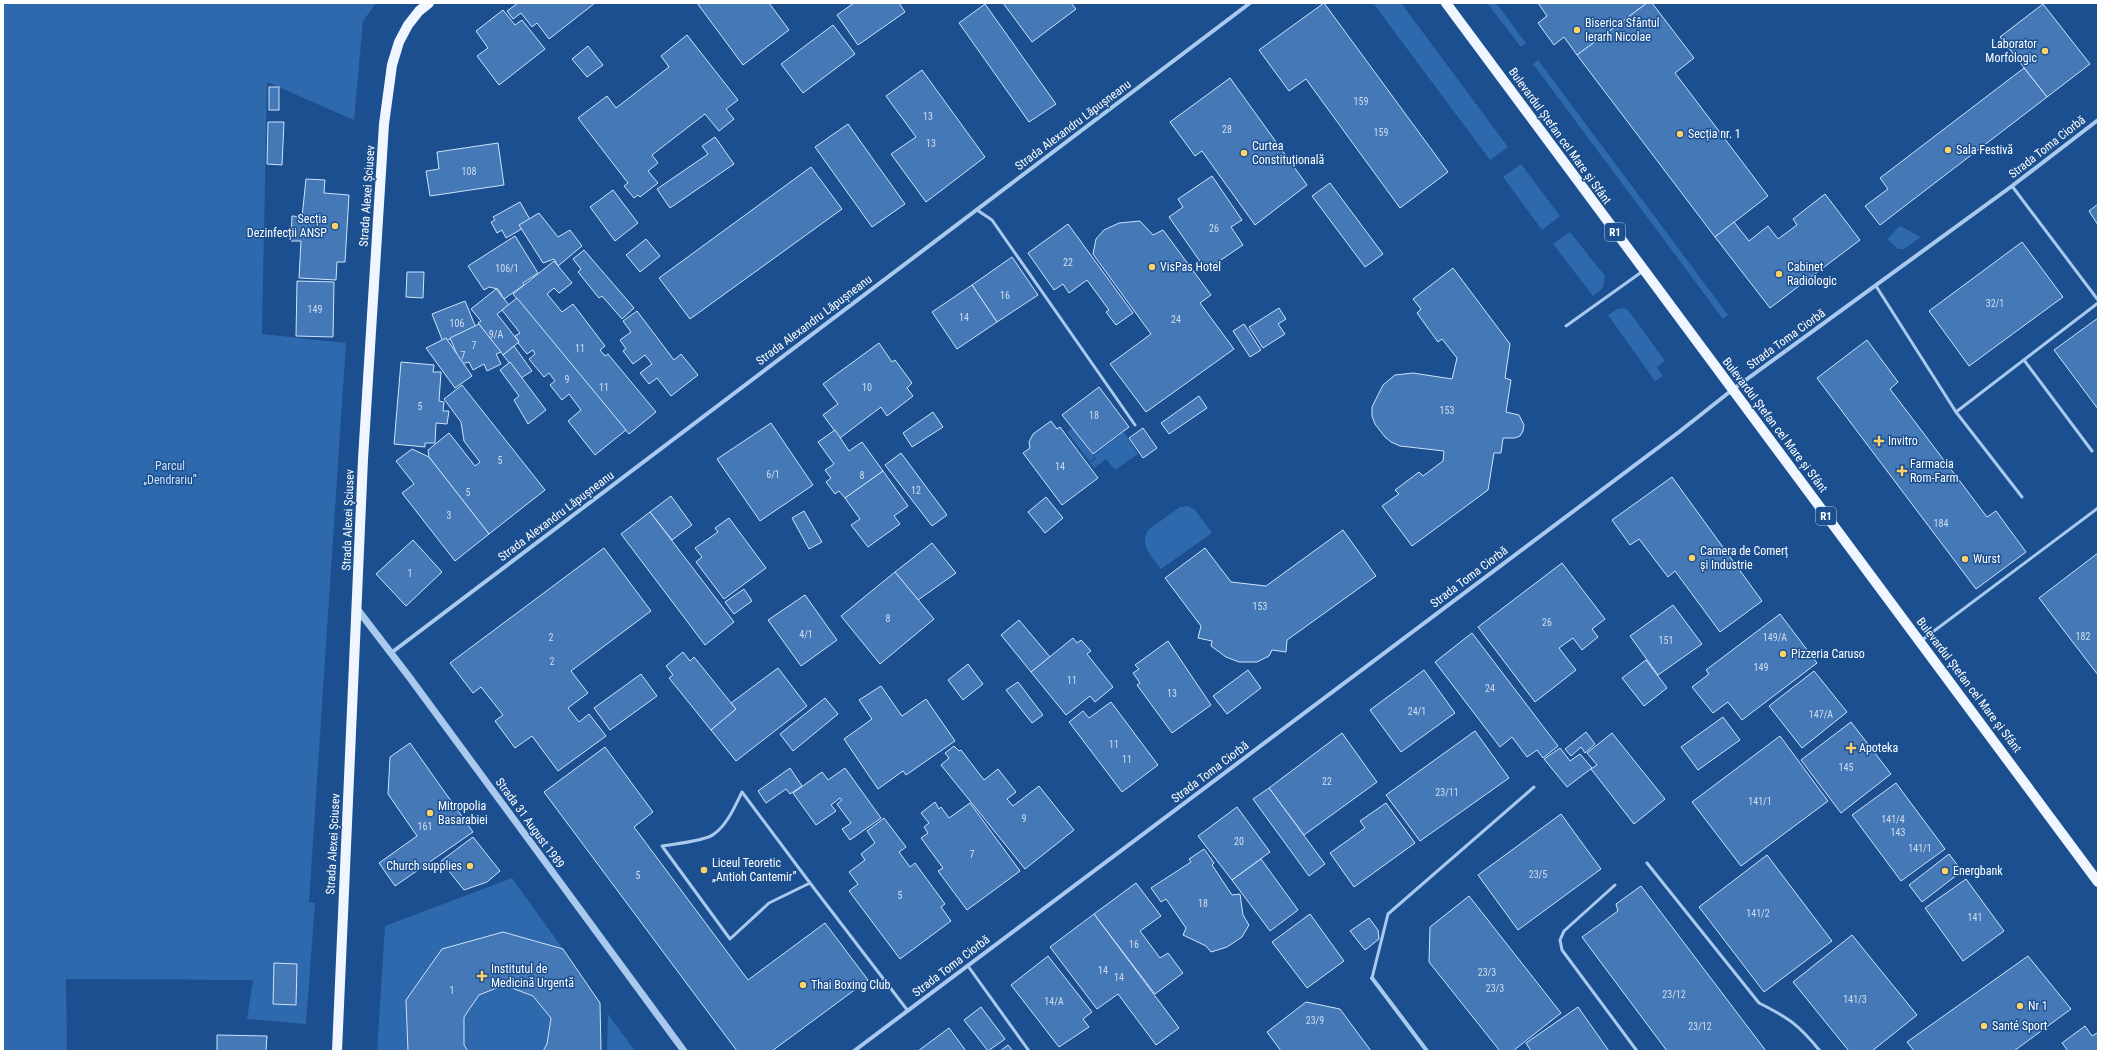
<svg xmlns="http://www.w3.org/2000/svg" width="2101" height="1054" viewBox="0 0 2101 1054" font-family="'Roboto Condensed',sans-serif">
	<rect width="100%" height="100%" fill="#1b4f8f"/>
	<g fill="#2e69ad">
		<polygon points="3,3 376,3 363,21 354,120 267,82 262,334 346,343 309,902 315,903 306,1024 247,1019 253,980 66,979 67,1051 3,1051"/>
		<polygon points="1373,3 1401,3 1508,147 1490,160"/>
		<polygon points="1487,3 1496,3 1526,43 1521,47"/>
		<polygon points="1538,60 1728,315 1723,319 1533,64"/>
		<polygon points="1521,164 1560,216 1542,230 1503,177"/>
		<polygon points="1900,226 1921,237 1904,249 1898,249 1887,239"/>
		<polygon points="1570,232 1605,276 1603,288 1593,296 1553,244"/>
		<polygon points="1623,308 1628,310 1665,361 1657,367 1663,376 1655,381 1608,315 1617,309"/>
		<polygon points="1073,428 1095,458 1090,462 1067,432"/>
		<polygon points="1124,432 1138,454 1115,470 1106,459 1094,468 1090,463 1096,459 1094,455"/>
		<path d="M1188,506L1195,510L1212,533L1161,569C1152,557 1139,545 1148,530L1180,507Z"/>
		<polygon points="512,878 563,949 503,932 442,949 406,1000 408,1051 377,1051 385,926"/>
		<polygon points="504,985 533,996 551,1018 547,1044 543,1051 468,1051 464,1045 464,1017 479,995"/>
		<polygon points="608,1014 635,1051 607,1051"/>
	</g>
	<g fill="#4478b7" stroke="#cfe3fa">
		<polygon points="518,3 595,3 549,39 537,23 532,27 521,13 513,19 507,11"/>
		<polygon points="697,3 769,3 789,30 743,65"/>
		<polygon points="854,3 899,3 905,12 858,45 837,15"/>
		<polygon points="1003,3 1071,3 1076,9 1032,42"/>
		<polygon points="1324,3 1448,172 1400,208 1306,79 1289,91 1259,50"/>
		<polygon points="1538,3 1647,3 1577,55 1564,37 1554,45 1538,23 1547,16"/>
		<polygon points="1647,3 1652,3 1694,58 1675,73 1768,196 1715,237 1577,55"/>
		<polygon points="985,4 1056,104 1029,122 959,23"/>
		<polygon points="2043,4 2090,64 2047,97 2000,37"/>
		<polygon points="503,10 515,25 522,20 545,49 499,85 477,56 488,48 476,31"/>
		<polygon points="833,25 855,54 803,93 781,64"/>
		<polygon points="687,35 738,100 726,109 734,119 719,131 705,114 652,155 658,163 648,171 658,183 640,197 638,195 634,198 624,186 628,183 578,118 607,96 616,108 669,67 661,56"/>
		<polygon points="588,46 603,65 587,77 572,59"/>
		<polygon points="2024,68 2047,97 1880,225 1865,206 1888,189 1880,178"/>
		<polygon points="922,70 985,157 926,202 891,154 916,137 886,96"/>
		<polygon points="1230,78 1307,185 1255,225 1202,151 1195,156 1170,122"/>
		<rect x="269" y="87" width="10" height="23"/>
		<polygon points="268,122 284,122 282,165 267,164"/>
		<polygon points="848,124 905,204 872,227 815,147"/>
		<polygon points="715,137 734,164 670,208 657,189 708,154 702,146"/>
		<polygon points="498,143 504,185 430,196 426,171 439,169 437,152"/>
		<polygon points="811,167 842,209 690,319 659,278"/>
		<polygon points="1212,176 1242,220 1231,227 1243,245 1206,270 1169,217 1183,207 1178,199"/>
		<polygon points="306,179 325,180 324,193 349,195 345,262 337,262 336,280 299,278 301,241 291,241 292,216 302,217"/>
		<polygon points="1330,183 1383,254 1365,267 1312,196"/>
		<polygon points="613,190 638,223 615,241 590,207"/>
		<polygon points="1825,194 1860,240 1770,308 1715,237 1734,222 1749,241 1768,226 1778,239 1797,225 1793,219"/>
		<polygon points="520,202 532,223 506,238 502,230 497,233 491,222 495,220 493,217"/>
		<polygon points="2098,204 2098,225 2089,211"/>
		<polygon points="539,213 558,237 570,230 582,246 558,266 554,259 543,263 519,225"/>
		<polygon points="1140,221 1153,235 1163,230 1211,295 1200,303 1234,349 1146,412 1110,364 1151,334 1093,254 1096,239 1104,230 1119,223"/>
		<polygon points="1068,224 1133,313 1116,325 1106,312 1109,310 1087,280 1069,293 1063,284 1054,290 1028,253"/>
		<polygon points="515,236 538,273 523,283 524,285 504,299 498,289 489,287 484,290 468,266"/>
		<polygon points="646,239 660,256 640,272 626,255"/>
		<polygon points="2022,242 2063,297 1969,366 1929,311"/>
		<polygon points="584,250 634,308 622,319 602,296 599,298 578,272 581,269 573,259"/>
		<polygon points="1012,257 1038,295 997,322 972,285"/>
		<polygon points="554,261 572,283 559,293 554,288 547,294 562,312 573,304 605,346 600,350 605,356 608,354 656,412 629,434 513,294"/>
		<polygon points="1453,268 1510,344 1505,378 1511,380 1506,412 1519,415 1524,425 1523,431 1520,436 1515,438 1503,438 1501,453 1494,453 1488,490 1412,546 1382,506 1399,494 1395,490 1419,472 1423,476 1443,461 1444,451 1400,446 1391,442 1385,437 1375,424 1372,416 1372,407 1383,385 1395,375 1413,373 1452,379 1457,358 1442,339 1438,342 1417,313 1421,309 1413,299"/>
		<polygon points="407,272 424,272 423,298 406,297"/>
		<polygon points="297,281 334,282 333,337 296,336"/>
		<polygon points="972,285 997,322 957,349 932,312"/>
		<polygon points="496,289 509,305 497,314 519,342 503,355 478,323 481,321 471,309"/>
		<polygon points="517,298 626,430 595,455 568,421 581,410 569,394 562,400 550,385 555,381 549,373 544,377 529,359 535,354 533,350 527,354 518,343 519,342 515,336 520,333 502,310"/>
		<polygon points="465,301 476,328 443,342 432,314"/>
		<polygon points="1279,308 1286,319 1278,324 1285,334 1263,348 1249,327"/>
		<polygon points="637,311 674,360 681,354 698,375 671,396 657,378 649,384 640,373 652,364 645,355 633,364 623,351 626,349 620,340 631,332 623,321"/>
		<polygon points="2098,318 2098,409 2054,350"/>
		<polygon points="479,324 501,352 496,354 501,364 487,371 484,364 473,370 469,362 461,364 450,338"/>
		<polygon points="1244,324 1261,350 1250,357 1233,331"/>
		<polygon points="446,338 472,376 455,388 426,348"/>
		<polygon points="1867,340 1898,382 1890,389 1987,517 1996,511 2026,552 1976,589 1817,378"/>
		<polygon points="879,343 892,362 895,360 912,383 907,388 913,396 887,416 881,407 840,438 823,415 838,404 823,384"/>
		<polygon points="514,346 532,371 521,378 503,355"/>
		<polygon points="401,362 434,365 433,372 441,372 439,401 444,402 443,411 449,411 447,424 436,423 435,443 425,443 425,447 394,444"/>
		<polygon points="510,362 546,410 528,424 514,400 519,396 500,370"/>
		<polygon points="462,385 545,490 489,534 429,457 428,450 449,433 475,466 480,462 464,441 461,422 444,399"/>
		<polygon points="1099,387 1129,427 1093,454 1062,415"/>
		<polygon points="1199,396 1207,408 1169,434 1161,423"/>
		<polygon points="933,412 943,427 912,447 903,433"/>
		<polygon points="1051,421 1057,429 1060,427 1098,478 1062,505 1023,453 1030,448 1029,442 1033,434"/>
		<polygon points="771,423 813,485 760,521 717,459"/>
		<polygon points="1143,428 1157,448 1143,458 1129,438"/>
		<polygon points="835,430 849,451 862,442 883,471 845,498 839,491 835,494 826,482 831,478 825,470 834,464 818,442"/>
		<polygon points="412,449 429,457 489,534 455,561 402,493 414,484 396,461"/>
		<polygon points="901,453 947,515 932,526 885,465"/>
		<polygon points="883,471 908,506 894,516 900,524 868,547 851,525 860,519 845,498"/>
		<polygon points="1672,477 1762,601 1720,632 1675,571 1668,577 1639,539 1630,545 1612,520"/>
		<polygon points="671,496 692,525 672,540 650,512"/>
		<polygon points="1046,497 1063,518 1045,533 1028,512"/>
		<polygon points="804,511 822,542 809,549 792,518"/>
		<polygon points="650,512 734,622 705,645 621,534"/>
		<polygon points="729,518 766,568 724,599 696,562 702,557 695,548 718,532 715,528"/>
		<polygon points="1343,530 1376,576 1287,640 1286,652 1272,650 1269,656 1257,662 1239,662 1226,657 1211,646 1212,641 1198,638 1201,626 1165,578 1205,548 1231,582 1266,586"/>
		<polygon points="413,540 442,572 406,606 376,574"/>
		<polygon points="932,543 956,573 918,600 895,572"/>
		<polygon points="604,548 651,611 571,671 588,693 568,708 579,722 589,714 606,736 558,771 532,736 515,748 495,721 503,715 481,687 473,693 450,663"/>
		<polygon points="2098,553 2098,675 2039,598"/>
		<polygon points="1562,563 1605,619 1592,629 1598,637 1582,650 1573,638 1559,648 1576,670 1535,702 1478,627"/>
		<polygon points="895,572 934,619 880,664 841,616"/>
		<polygon points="744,589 752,601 734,614 725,602"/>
		<polygon points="805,595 837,640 801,666 768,620"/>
		<polygon points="1673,605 1702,644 1658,675 1630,636"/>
		<polygon points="1780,614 1817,663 1742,720 1728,702 1713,713 1692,687 1709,674 1706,670"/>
		<polygon points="1019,620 1050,657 1031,672 1001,635"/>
		<polygon points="1472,633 1558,746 1543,758 1537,750 1527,757 1512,737 1500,747 1435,662"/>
		<polygon points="1073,638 1077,643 1081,640 1091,651 1087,654 1113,687 1095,702 1090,696 1066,715 1031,672"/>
		<polygon points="1168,641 1211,705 1172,733 1137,685 1140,683 1133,673 1139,669 1135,665"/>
		<polygon points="683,652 690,661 694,657 736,709 711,730 669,678 673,675 666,666"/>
		<polygon points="1646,660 1667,688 1644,706 1622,678"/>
		<polygon points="968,664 983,684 963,700 948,680"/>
		<polygon points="778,668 807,706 736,761 711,730 736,709 731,703"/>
		<polygon points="1248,670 1261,688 1227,714 1213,696"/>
		<polygon points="1424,670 1455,713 1401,752 1370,710"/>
		<polygon points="1814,671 1847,712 1802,748 1769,706"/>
		<polygon points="641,674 657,696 610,730 594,708"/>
		<polygon points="1018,682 1043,715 1032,723 1006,690"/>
		<polygon points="881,686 902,716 926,699 955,741 906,775 903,771 878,789 844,739 872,719 859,700"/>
		<polygon points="825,698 838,714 793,751 780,734"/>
		<polygon points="1111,702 1158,765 1122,792 1069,722 1083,711 1089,718"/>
		<polygon points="1723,717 1740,740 1698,770 1681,747"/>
		<polygon points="1851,722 1891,774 1841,813 1801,760"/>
		<polygon points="1475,731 1509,778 1420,841 1386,795"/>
		<polygon points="1586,732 1595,744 1585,753 1581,747 1571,756 1565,749"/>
		<polygon points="1342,733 1377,782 1304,835 1269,788"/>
		<polygon points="1612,733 1665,799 1634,824 1591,769 1597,765 1587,753"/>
		<polygon points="1780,736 1828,801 1741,866 1692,802"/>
		<polygon points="410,743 473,832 395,886 379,863 417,836 388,794 390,757"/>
		<polygon points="954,746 959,751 961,750 984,780 998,769 1016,792 1007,799 1013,806 1039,786 1074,830 1025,869 941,765 949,758 945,753"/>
		<polygon points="605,747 653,812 634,827 748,980 825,923 868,980 772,1051 737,1051 544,792"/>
		<polygon points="1560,748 1570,761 1580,754 1592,768 1567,787 1544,759"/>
		<polygon points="790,768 802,786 790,794 786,789 766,803 758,791"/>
		<polygon points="845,768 881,818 850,840 842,829 851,823 837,804 842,800 840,798 831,805 836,811 816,825 793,793 822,772 828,780"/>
		<polygon points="1896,783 1945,849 1901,881 1852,815"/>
		<polygon points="1269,788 1325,864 1309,876 1253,799"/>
		<polygon points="935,802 939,809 941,807 949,818 970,803 1020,871 967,910 938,871 943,868 921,838 928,833 924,827 929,823 921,813"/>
		<polygon points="1386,803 1415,843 1354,887 1330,853 1365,828 1360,821"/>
		<polygon points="1237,807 1270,852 1232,880 1198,836"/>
		<polygon points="1561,814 1601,869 1518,930 1478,875"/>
		<polygon points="884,818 906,847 899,852 910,867 915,863 945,904 941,907 951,921 900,959 849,891 858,884 849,872 865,860 861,854 875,843 867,831"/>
		<polygon points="473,837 500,871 487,882 464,890 441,861"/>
		<polygon points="1204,849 1214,863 1212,865 1232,895 1240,894 1243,915 1249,925 1242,937 1227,947 1211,952 1206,946 1183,935 1186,928 1166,899 1161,902 1151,888 1191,862 1189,859"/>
		<polygon points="1949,854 1962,871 1922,902 1909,885"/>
		<polygon points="1767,855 1832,941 1764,992 1699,907"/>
		<polygon points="1261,859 1298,910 1270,931 1232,880"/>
		<polygon points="1966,879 2004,931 1963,961 1925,908"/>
		<polygon points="1136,883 1161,916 1140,931 1160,958 1168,953 1183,973 1155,994 1094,914"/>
		<polygon points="1641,886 1766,1051 1667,1051 1582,937 1618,911 1616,904"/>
		<polygon points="1469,896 1561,1013 1513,1051 1500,1051 1429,962 1430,927"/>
		<polygon points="1094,914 1179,1028 1156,1045 1118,994 1097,1009 1050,947"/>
		<polygon points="1310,914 1344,961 1307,988 1272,942"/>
		<polygon points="1369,918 1378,930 1379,939 1365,950 1350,931"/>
		<polygon points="503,932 563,949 600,1003 601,1051 543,1051 547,1044 551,1018 533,996 504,985 479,995 464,1017 464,1045 468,1051 408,1051 406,1000 442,949"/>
		<polygon points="1852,935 1917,1015 1872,1051 1849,1051 1793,982"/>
		<polygon points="1048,956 1092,1012 1083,1019 1089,1027 1059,1047 1011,985"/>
		<polygon points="2028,956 2071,1009 2014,1051 1914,1051 1907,1042"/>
		<polygon points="274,963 297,964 296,1005 273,1004"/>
		<polygon points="1306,1002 1340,1009 1371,1051 1281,1051 1267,1032"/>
		<polygon points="981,1007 1005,1039 988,1051 964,1020"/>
		<polygon points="1578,1007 1609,1051 1531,1051 1526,1043"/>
		<polygon points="2085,1026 2092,1036 2097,1033 2098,1034 2098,1051 2068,1051 2062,1043"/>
		<polygon points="949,1028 966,1051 918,1051"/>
		<polygon points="217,1035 267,1036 266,1051 217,1051"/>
		<polygon points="1008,1045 1013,1051 1000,1051"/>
	</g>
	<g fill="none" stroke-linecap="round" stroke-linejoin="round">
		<g stroke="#a9c9ee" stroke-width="3">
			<polyline points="2012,186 2098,300"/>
			<polyline points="977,210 992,220 1135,425"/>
			<polyline points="1876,286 1956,412 2022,497"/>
			<polyline points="1566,326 1643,271"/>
			<polyline points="2024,360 2092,451"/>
			<polyline points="1956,412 2098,303"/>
			<polyline points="1922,640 2098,508"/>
			<path d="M1647,863L1759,1003C1789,1018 1799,1025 1820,1051"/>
			<path d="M810,883L742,792C735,806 727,825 714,834C706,841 674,844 662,846L730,939L769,903L810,883L908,1011"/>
			<polyline points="1615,885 1564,931 1560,940 1562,950 1637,1051"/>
			<polyline points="968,966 1029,1051"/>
			<polyline points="1372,978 1388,914 1534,787"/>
		</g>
		<g stroke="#a9c9ee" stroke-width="4">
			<polyline points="391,653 1250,3"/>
			<polyline points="1372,978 1427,1051"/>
			<polyline points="854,1051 1679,432 1732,390 2012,186 2098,120"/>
		</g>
		<polyline stroke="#a9c9ee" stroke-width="7" points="358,610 410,678 684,1051"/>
		<g stroke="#f0f6ff" stroke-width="10">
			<polyline points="1446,3 2098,882"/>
			<polyline points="337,1051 363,459 384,124 392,65 399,42 408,25 419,11 429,3"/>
		</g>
	</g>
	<g fill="#ffd166" stroke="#1b4f8f" stroke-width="1.5">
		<circle cx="1577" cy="30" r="4"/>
		<circle cx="2045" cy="51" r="4"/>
		<circle cx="1680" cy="134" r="4"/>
		<circle cx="1948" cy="150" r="4"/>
		<circle cx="1244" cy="153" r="4"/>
		<circle cx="335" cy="226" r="4"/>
		<circle cx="1152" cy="267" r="4"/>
		<circle cx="1779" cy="274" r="4"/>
		<path d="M1877 435h4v4h4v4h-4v4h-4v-4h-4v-4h4z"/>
		<path d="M1900 465h4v4h4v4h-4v4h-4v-4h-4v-4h4z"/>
		<circle cx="1692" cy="558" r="4"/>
		<circle cx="1965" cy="559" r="4"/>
		<circle cx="1783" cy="654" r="4"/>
		<path d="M1849 742h4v4h4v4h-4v4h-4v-4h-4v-4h4z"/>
		<circle cx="430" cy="813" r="4"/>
		<circle cx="470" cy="866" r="4"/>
		<circle cx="704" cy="870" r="4"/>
		<circle cx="1945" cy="871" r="4"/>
		<path d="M480 970h4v4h4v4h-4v4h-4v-4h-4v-4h4z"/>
		<circle cx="803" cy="985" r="4"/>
		<circle cx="2020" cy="1006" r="4"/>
		<circle cx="1984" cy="1026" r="4"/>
	</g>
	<g text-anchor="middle" stroke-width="3" stroke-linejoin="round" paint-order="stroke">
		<g font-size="10" fill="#d0dded">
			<text x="1361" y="105">159</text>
			<text x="928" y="120">13</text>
			<text x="1227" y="133">28</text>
			<text x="1381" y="136">159</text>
			<text x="931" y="147">13</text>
			<text x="469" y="175">108</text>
			<text x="1214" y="232">26</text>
			<text x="1068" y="266">22</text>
			<text x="507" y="272">106/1</text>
			<text x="1005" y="299">16</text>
			<text x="1995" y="307">32/1</text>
			<text x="315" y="313">149</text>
			<text x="964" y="321">14</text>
			<text x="1176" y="323">24</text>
			<text x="457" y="327">106</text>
			<text x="496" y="338">9/A</text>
			<text x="474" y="349">7</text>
			<text x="580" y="352">11</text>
			<text x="463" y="359">7</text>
			<text x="567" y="383">9</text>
			<text x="604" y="391">11</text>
			<text x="867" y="391">10</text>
			<text x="420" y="410">5</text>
			<text x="1447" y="414">153</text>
			<text x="1094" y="419">18</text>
			<text x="500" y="464">5</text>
			<text x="1060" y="470">14</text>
			<text x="773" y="478">6/1</text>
			<text x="862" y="479">8</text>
			<text x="916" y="494">12</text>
			<text x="468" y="496">5</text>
			<text x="449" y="519">3</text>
			<text x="1941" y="527">184</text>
			<text x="410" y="577">1</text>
			<text x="1260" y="610">153</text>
			<text x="888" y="622">8</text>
			<text x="1547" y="626">26</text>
			<text x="806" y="638">4/1</text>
			<text x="2083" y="640">182</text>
			<text x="551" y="641">2</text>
			<text x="1775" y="641">149/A</text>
			<text x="1666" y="644">151</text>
			<text x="552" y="665">2</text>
			<text x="1761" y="671">149</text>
			<text x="1072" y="684">11</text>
			<text x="1490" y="692">24</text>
			<text x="1172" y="697">13</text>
			<text x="1417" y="715">24/1</text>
			<text x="1821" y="718">147/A</text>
			<text x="1114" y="748">11</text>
			<text x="1127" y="763">11</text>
			<text x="1846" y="771">145</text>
			<text x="1327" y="785">22</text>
			<text x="1447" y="796">23/11</text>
			<text x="1760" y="805">141/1</text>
			<text x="1024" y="822">9</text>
			<text x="1893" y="823">141/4</text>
			<text x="425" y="830">161</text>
			<text x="1898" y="836">143</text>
			<text x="1239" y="845">20</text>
			<text x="1920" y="852">141/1</text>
			<text x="972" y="858">7</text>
			<text x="1538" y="878">23/5</text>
			<text x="638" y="879">5</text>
			<text x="900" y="899">5</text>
			<text x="1203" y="907">18</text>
			<text x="1758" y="917">141/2</text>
			<text x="1975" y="921">141</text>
			<text x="1134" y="948">16</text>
			<text x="1103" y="974">14</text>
			<text x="1487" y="976">23/3</text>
			<text x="1119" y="981">14</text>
			<text x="1495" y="992">23/3</text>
			<text x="452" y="994">1</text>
			<text x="1674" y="998">23/12</text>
			<text x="1855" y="1003">141/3</text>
			<text x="1054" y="1005">14/A</text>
			<text x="1315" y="1024">23/9</text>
			<text x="1700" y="1030">23/12</text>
		</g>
		<g fill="#1b4f8f" stroke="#bbcadd" stroke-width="1">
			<rect x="1605" y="223" width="20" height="18" rx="3"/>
			<rect x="1816" y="507" width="20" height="18" rx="3"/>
		</g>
		<g font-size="11" font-weight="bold" fill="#fff">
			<text x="1615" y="236">R1</text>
			<text x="1826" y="520">R1</text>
		</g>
		<g font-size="12" fill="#fff" stroke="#1b4f8f" text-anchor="start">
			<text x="1585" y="27">Biserica Sfântul<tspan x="1585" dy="14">Ierarh Nicolae</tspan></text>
			<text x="2037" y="48" text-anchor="end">Laborator<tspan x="2037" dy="14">Morfologic</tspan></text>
			<text x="1688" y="138">Secția nr. 1</text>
			<text x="1252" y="150">Curtea<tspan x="1252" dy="14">Constituțională</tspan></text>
			<text x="1956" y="154">Sala Festivă</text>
			<text x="327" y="223" text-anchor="end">Secția<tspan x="327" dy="14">Dezinfecții ANSP</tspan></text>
			<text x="1160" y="271">VisPas Hotel</text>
			<text x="1787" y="271">Cabinet<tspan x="1787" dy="14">Radiologic</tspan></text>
			<text x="1888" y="445">Invitro</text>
			<text x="1910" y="468">Farmacia<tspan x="1910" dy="14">Rom-Farm</tspan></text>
			<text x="1700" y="555">Camera de Comerț<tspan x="1700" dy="14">și Industrie</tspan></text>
			<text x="1973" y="563">Wurst</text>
			<text x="1791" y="658">Pizzeria Caruso</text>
			<text x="1859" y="752">Apoteka</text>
			<text x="438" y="810">Mitropolia<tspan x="438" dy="14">Basarabiei</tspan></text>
			<text x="712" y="867">Liceul Teoretic<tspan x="712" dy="14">„Antioh Cantemir”</tspan></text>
			<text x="462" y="870" text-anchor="end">Church supplies</text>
			<text x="1953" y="875">Energbank</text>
			<text x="491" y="973">Institutul de<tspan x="491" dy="14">Medicină Urgentă</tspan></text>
			<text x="811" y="989">Thai Boxing Club</text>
			<text x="2028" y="1010">Nr 1</text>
			<text x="1992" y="1030">Santé Sport</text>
		</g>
		<g font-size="12" fill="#fff" stroke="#1b4f8f">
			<text transform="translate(1073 125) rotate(-37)" y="4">Strada Alexandru Lăpușneanu</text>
			<text transform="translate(1560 136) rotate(54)" y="4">Bulevardul Ștefan cel Mare și Sfânt</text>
			<text transform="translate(2047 147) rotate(-38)" y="4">Strada Toma Ciorbă</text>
			<text transform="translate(367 196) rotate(-86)" y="4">Strada Alexei Șciusev</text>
			<text transform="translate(814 320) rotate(-37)" y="4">Strada Alexandru Lăpușneanu</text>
			<text transform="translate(1786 339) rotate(-36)" y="4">Strada Toma Ciorbă</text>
			<text transform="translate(1775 425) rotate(53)" y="4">Bulevardul Ștefan cel Mare și Sfânt</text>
			<text transform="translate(556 516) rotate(-37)" y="4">Strada Alexandru Lăpușneanu</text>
			<text transform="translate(348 520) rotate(-88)" y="4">Strada Alexei Șciusev</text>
			<text transform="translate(1469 577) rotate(-37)" y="4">Strada Toma Ciorbă</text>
			<text transform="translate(1969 685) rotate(53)" y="4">Bulevardul Ștefan cel Mare și Sfânt</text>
			<text transform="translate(1210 772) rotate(-37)" y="4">Strada Toma Ciorbă</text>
			<text transform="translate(530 823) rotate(54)" y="4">Strada 31 August 1989</text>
			<text transform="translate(333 844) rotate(-87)" y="4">Strada Alexei Șciusev</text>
			<text transform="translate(951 966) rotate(-37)" y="4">Strada Toma Ciorbă</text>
		</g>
		<g font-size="12" fill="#cfe3fa" stroke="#1b4f8f">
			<text x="170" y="470">Parcul<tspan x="170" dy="14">„Dendrariu”</tspan></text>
		</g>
	</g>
	<rect width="2101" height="1054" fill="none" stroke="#ffffff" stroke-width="8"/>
</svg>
